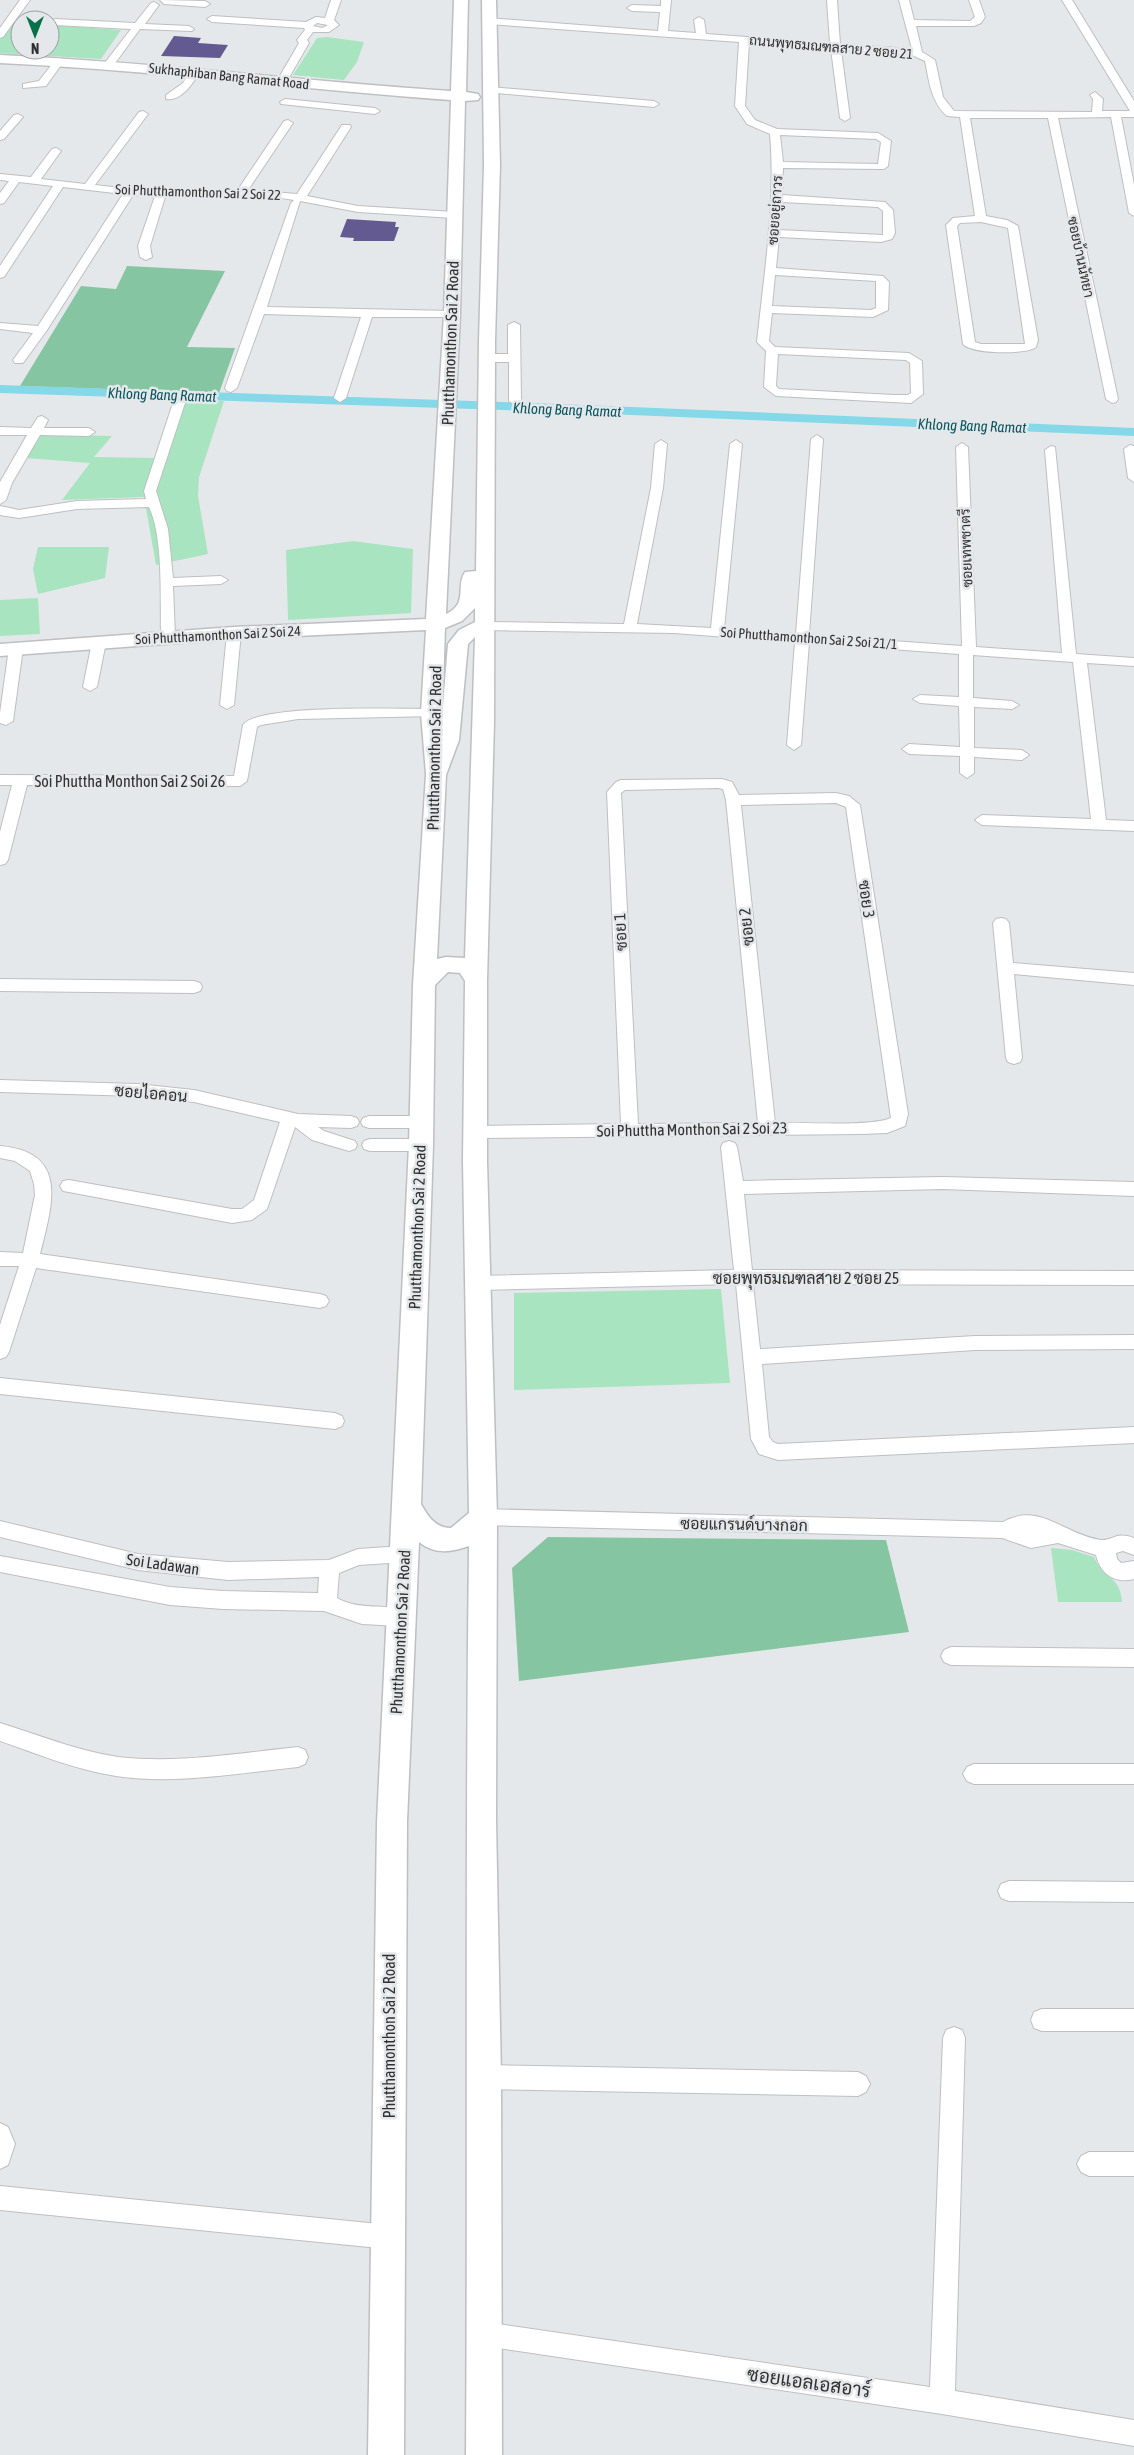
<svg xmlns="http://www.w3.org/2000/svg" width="1134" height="2455" viewBox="0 0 1134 2455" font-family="'Asap Condensed',Sarabun,sans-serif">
	<rect width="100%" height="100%" fill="#e5e8ea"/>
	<g fill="#a8e4c0">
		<polygon points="15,18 45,20 20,20 20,50 50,50 50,25 121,30 101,59 0,53 0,40"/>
		<polygon points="327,37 364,42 357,62 344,80 293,75 317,38"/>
		<polygon points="175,401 224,401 199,477 198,496 208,554 156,565 144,497 62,500 90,463 26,458 40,434 112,436 94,457 156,458"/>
		<polygon points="353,541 413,549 411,613 288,620 286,550"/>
		<polygon points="38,547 109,547 105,578 38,594 33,569"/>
		<polygon points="38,598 40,634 0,636 0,600"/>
		<polygon points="721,1289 730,1383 514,1390 514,1293"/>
		<path d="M1051,1548L1072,1550L1094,1557C1104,1581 1120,1574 1122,1602H1058Z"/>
	</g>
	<g fill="#86c5a1">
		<polygon points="127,266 225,271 187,347 235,348 219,393 20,386 81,286 116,289"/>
		<polygon points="548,1537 886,1540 909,1632 519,1681 512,1568"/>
	</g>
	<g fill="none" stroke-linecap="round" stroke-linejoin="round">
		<polygon fill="#84d8e7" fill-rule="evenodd" points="0,385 559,404 1134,428 1134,436 559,412 0,393"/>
	</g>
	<g fill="#625a90">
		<polygon points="174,36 201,38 198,43 228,45 220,58 161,56"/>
		<polygon points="347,219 396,222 395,227 399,227 394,241 353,241 354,238 340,237"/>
	</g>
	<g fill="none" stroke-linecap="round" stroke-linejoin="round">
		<g stroke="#bdbfc1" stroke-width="2">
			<g id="street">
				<polygon points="20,0 30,0 3,37 0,38 0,28"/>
				<polygon points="160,0 205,1 210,4 205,7 164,4"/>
				<path d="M331,0H341L334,20L339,25L329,32H313L307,40L309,43L287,81L282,84L277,81L299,43L297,40L305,30L304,28L212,22L207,19L212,16L306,22L316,17L325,18ZM317,23L328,25L322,28L313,26Z"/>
				<path d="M661,0H671L668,31L696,33L694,20L699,17L704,20L706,34L830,43L827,0H837L840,44L912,49L899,0H909L914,20L970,21L975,17L969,0H979L985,17L981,23L974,26H916L922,52L935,60L943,97L954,111L1092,112L1093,99L1090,95L1095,92L1103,99L1102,111H1130L1062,0H1072L1134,101V117H1121L1134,185V216L1129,213L1111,117L1058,118L1118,399L1116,402L1112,403L1106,399L1048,118H970L986,216L1007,220L1018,226L1038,340L1036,347C1026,355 972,354 963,344L946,225L953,218L975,216L960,117L947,116C931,102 929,81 925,61L912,55L841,50L850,118L845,121L840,118L831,49L749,43L745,106L755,120L777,129L878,133L891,141L888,166L884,169L783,168L782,195L885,202L893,210L895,233L892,239L881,242L779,237L776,268L883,276L889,282L888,310L873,317L772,313L769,341L775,347L909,353L922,361L923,394L911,403L776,396L764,387L766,351L757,342C764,273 776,203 770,134L747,124L735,106L739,42L488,24L483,21L488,18L658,31L660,12L632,11L627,8L632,5L661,6ZM780,135L876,139L881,142L878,164L783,162ZM782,202L878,207L883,211V235L779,230ZM981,222L1008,228L1025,344H981L975,342L957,226L960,223ZM775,275L876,281V308L871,310L772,306ZM778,354L906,360L910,363L911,393L908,395H894L779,389L776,386Z"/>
				<polygon points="154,2 159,5 145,24 189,26 194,29 192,31 140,29 113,66 109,67 104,64 131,29 55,25 50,22 55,19 135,23 151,3"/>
				<polygon points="59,58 64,61 46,86 23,88 23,84 39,81 56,59"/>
				<path d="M195,69L200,72C193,83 181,102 166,99V95L183,83L191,70Z"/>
				<polygon points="490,87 654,101 659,104 654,107 486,92 486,88"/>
				<polygon points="285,99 375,108 380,111 375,114 281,104 280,102"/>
				<path d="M143,111L148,114L95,185L130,189L237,191L284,121L288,120L293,123L248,190L297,194L342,125H350L351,127L307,196L358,206L454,212L459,215L454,218L358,212L300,201L267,307L452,311L458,314L452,317H372L346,398L340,402L334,398L361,317L264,314L237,388L231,392L227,391L225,388L291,203L294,200C253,192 208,198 165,197L150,246L152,257L146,260L140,257L138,246L155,196L133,195L47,330L23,363H15L13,360L33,333L0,329V323L38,326L123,194L63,187L4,277L0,278V266L53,186L19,182L4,203L0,204V193L9,181L0,180V174L31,177L52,149L56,148L61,151L41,179L85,184L139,112Z"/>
				<polygon points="18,114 23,117 4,139 0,140 0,131 14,115"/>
				<polygon points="514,322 520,325 521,401 515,405 509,401 509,362 488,362 482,358 488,354 508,354 508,325"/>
				<path d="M179,399L185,403L156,491L168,529L173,578L221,576L228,580L221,584L173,586L175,637L168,641L161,637C160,601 164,539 149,507L77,509L19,518L0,515V506L19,510L77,501L146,499L144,491L173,403Z"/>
				<polygon points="42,416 48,420 44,428 89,428 95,432 89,436 40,435 12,483 6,500 0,504 0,482 27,435 0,435 0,427 31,428 38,417"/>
				<polygon points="817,435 823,439 809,635 962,646 956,447 962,443 968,447 976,647 1062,653 1045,450 1051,446 1055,447 1076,654 1134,658 1134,666 1087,663 1106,820 1134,821 1134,831 982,825 975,820 982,815 1091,819 1073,662 973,655 973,698 1012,701 1019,705 1012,709 974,707 974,748 1022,750 1029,755 1022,760 974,757 974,773 967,778 960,773 960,756 909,754 902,749 909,744 960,747 959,706 920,703 913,699 920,695 959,697 959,654 809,643 801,745 794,750 787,745 795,642 674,633 484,630 477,626 484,622 624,624 651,488 655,444 661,440 667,444 663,488 637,624 711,628 730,444 736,440 742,444 724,629 796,634 811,439"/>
				<polygon points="1130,445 1134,446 1134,482 1128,478 1124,449"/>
				<polygon points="234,629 241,633 234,705 227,709 220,705 227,633"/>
				<polygon points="99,638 106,642 97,687 90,691 83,687 92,642"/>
				<polygon points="16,644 23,648 13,721 6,725 0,723 0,713 9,648"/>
				<path d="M431,709L438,713L436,716L298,719L261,725L257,727L247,781L240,786L27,785L8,860L5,864L0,865V832L12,785H0V775L234,776L243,725C257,704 401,709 431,709Z"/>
				<path d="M722,779L732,782L739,795L836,793L849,796L860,805L908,1114L905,1126L887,1133L861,1134L475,1138L469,1136L467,1132L469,1128L475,1126L621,1124L607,792L616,782L621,780ZM718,788L723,789L726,800L758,1123L638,1124L621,793L625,790ZM836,803L846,807L891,1118C871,1127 800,1122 775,1123L741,805Z"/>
				<polygon points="1001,918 1006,919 1009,923 1013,963 1134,973 1134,985 1014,974 1022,1058 1020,1062 1014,1064 1008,1062 1006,1058 993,923 996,919"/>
				<polygon points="0,979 194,981 200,983 202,987 200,991 194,993 0,991"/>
				<polygon points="0,1080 137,1084 194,1090 298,1114 351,1116 357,1118 359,1122 357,1126 351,1128 318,1127 324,1131 355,1141 357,1145 355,1149 349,1151 312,1140 295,1127 267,1209 252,1220 232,1223 69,1192 63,1191 60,1186 63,1181 69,1180 232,1209 242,1209 254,1200 280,1122 194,1102 137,1096 0,1092"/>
				<polygon points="369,1116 421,1116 427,1118 429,1122 427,1126 421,1128 369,1128 363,1126 361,1122 363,1118"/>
				<polygon points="370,1139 421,1139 427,1141 429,1145 427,1149 421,1151 370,1151 364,1149 362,1145 364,1141"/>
				<polygon points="729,1141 735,1143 737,1147 743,1181 942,1177 1134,1182 1134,1196 942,1189 744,1194 752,1270 1134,1271 1134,1285 753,1284 760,1349 975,1336 1134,1335 1134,1349 975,1350 762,1364 769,1437 773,1442 778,1444 1134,1427 1134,1443 778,1460 759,1454 751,1439 736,1284 478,1290 472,1288 469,1283 472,1278 478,1276 734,1270 721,1147 723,1143"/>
				<path d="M0,1146C70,1152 52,1205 40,1254L320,1294L326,1296L329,1301L326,1306L320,1308L36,1268L9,1352L6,1357L0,1359V1325L19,1266H0V1252L23,1253L35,1195L34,1184L30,1171L15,1161L0,1158Z"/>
				<polygon points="0,1378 335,1413 342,1416 344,1421 342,1426 335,1429 0,1394"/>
				<path d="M483,1509L1003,1522C1040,1501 1064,1535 1101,1540C1113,1541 1115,1531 1134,1538V1555L1123,1551L1116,1553L1117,1559L1121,1563L1134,1561V1579C1115,1584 1100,1574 1096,1555L1058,1543L1031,1548L1002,1538L483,1525L476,1523L473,1517L476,1511Z"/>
				<path d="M0,1521L138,1554L228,1562L329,1560L358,1549L404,1546L411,1548L414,1554L411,1560L404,1562L359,1565L339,1573L337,1598C360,1611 384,1603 407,1611L410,1617L407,1623L400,1626L362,1624L324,1611L223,1609L170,1605L0,1572V1556L170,1587L223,1591L318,1593L319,1577L228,1580L138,1570L0,1537Z"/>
				<polygon points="951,1647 1134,1649 1134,1667 951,1665 944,1662 941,1656 944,1650"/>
				<path d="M0,1723C39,1735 77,1751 118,1757C178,1764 239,1753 298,1747L305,1750L308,1757L305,1764L298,1767C238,1773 176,1785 116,1776C76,1770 38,1754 0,1741Z"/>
				<polygon points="974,1764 1134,1764 1134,1784 974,1784 967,1781 963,1774 967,1767"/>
				<polygon points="1009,1881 1134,1882 1134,1902 1009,1901 1001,1898 998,1891 1001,1884"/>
				<polygon points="1042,2009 1134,2009 1134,2031 1042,2031 1034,2028 1031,2020 1034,2012"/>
				<polygon points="954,2027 962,2030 965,2038 955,2391 1134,2420 1134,2446 942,2414 484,2346 475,2343 472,2334 475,2325 484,2322 930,2387 943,2038 946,2030"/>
				<polygon points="485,2065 858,2072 866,2076 870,2084 866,2092 858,2096 485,2089 477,2085 473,2077 477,2069"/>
				<polygon points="0,2123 8,2127 15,2144 8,2165 0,2169"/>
				<polygon points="1089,2152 1134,2152 1134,2176 1089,2176 1081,2172 1077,2164 1081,2156"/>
				<polygon points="0,2186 389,2225 398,2228 401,2237 398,2246 389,2249 0,2210"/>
			</g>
		</g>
		<g stroke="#bdbfc1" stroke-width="3">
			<path id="secondary" d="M454,0H468L466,92L478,94L480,97L478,100L465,101L460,314L446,614C469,603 455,587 465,572L476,571L479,341L484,165L482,0H496L500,165L495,341L494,723L487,981V1161L497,1517L496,1820L501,2077L502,2455H466C468,2152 465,1849 469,1546C451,1552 435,1555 419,1542L407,1822L404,2455H368L377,1822L409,1145L413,985L426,774L421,713L426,630L234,639L0,656V644L234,627L426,619L444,314L451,100C300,89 151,70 0,63V55C151,62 301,81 451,91ZM475,608V622L459,630L448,644L442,718L445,628L462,621ZM475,637L465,958L446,957L437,959L446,775L459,740L468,644ZM448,972L460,973L465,981L463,1161L469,1513L451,1528C436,1528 428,1517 421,1504L433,1145L435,985Z"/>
		</g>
		<use href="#street" fill="#fff" fill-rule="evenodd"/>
		<use href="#secondary" fill="#fff" fill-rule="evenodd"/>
	</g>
	<g text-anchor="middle" stroke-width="5" stroke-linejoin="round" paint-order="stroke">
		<g font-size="14" fill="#2f3030" stroke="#e5e8ea">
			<text transform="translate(831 47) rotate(5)" y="5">ถนนพุทธมณฑลสาย 2 ซอย 21</text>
			<text transform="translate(229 76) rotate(6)" y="5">Sukhaphiban Bang Ramat Road</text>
			<text transform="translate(198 192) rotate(2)" y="5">Soi Phutthamonthon Sai 2 Soi 22</text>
			<text transform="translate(775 210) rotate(-86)" y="5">ซอยอยู่ถาวร</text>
			<text transform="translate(1081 257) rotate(78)" y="5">ซอยบ้านนัทยา</text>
			<text transform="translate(966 548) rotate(-92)" y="5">ซอยเทพชาตรี</text>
			<text transform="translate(218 635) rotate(-3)" y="5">Soi Phutthamonthon Sai 2 Soi 24</text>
			<text transform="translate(809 638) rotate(4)" y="5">Soi Phutthamonthon Sai 2 Soi 21/1</text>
		</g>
		<g font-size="15" font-style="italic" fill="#08545f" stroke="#e5e8ea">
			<text transform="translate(162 395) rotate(2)" y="5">Khlong Bang Ramat</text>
			<text transform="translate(567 410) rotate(2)" y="5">Khlong Bang Ramat</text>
			<text transform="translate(972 426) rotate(2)" y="5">Khlong Bang Ramat</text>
		</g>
		<g font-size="16" fill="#2f3030" stroke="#e5e8ea">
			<text transform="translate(450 343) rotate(-88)" y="6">Phutthamonthon Sai 2 Road</text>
			<text transform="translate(434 748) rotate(-89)" y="6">Phutthamonthon Sai 2 Road</text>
			<text x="130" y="787">Soi Phuttha Monthon Sai 2 Soi 26</text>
			<text transform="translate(867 899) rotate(82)" y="6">ซอย 3</text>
			<text transform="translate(746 927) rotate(-96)" y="6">ซอย 2</text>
			<text transform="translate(620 932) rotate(-93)" y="6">ซอย 1</text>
			<text transform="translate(151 1093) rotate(5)" y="6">ซอยไอคอน</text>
			<text transform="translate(692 1129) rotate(-1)" y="6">Soi Phuttha Monthon Sai 2 Soi 23</text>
			<text transform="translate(417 1227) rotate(-88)" y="6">Phutthamonthon Sai 2 Road</text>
			<text x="806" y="1284">ซอยพุทธมณฑลสาย 2 ซอย 25</text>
			<text transform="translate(744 1524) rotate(1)" y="6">ซอยแกรนด์บางกอก</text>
			<text transform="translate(163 1564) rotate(8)" y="6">Soi Ladawan</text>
			<text transform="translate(400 1632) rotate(-87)" y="6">Phutthamonthon Sai 2 Road</text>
			<text transform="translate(389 2036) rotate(-90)" y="6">Phutthamonthon Sai 2 Road</text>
		</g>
		<g font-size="19" fill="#2f3030" stroke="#e5e8ea">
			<text transform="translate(809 2382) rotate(8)" y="7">ซอยแอลเอสอาร์</text>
		</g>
	</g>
	<g transform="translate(35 35) rotate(180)"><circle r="24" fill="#e5e8ea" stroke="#9c9ea0"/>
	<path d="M0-4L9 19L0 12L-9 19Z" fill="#077149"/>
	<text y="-8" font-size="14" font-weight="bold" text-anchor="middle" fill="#2f3030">N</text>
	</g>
</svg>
